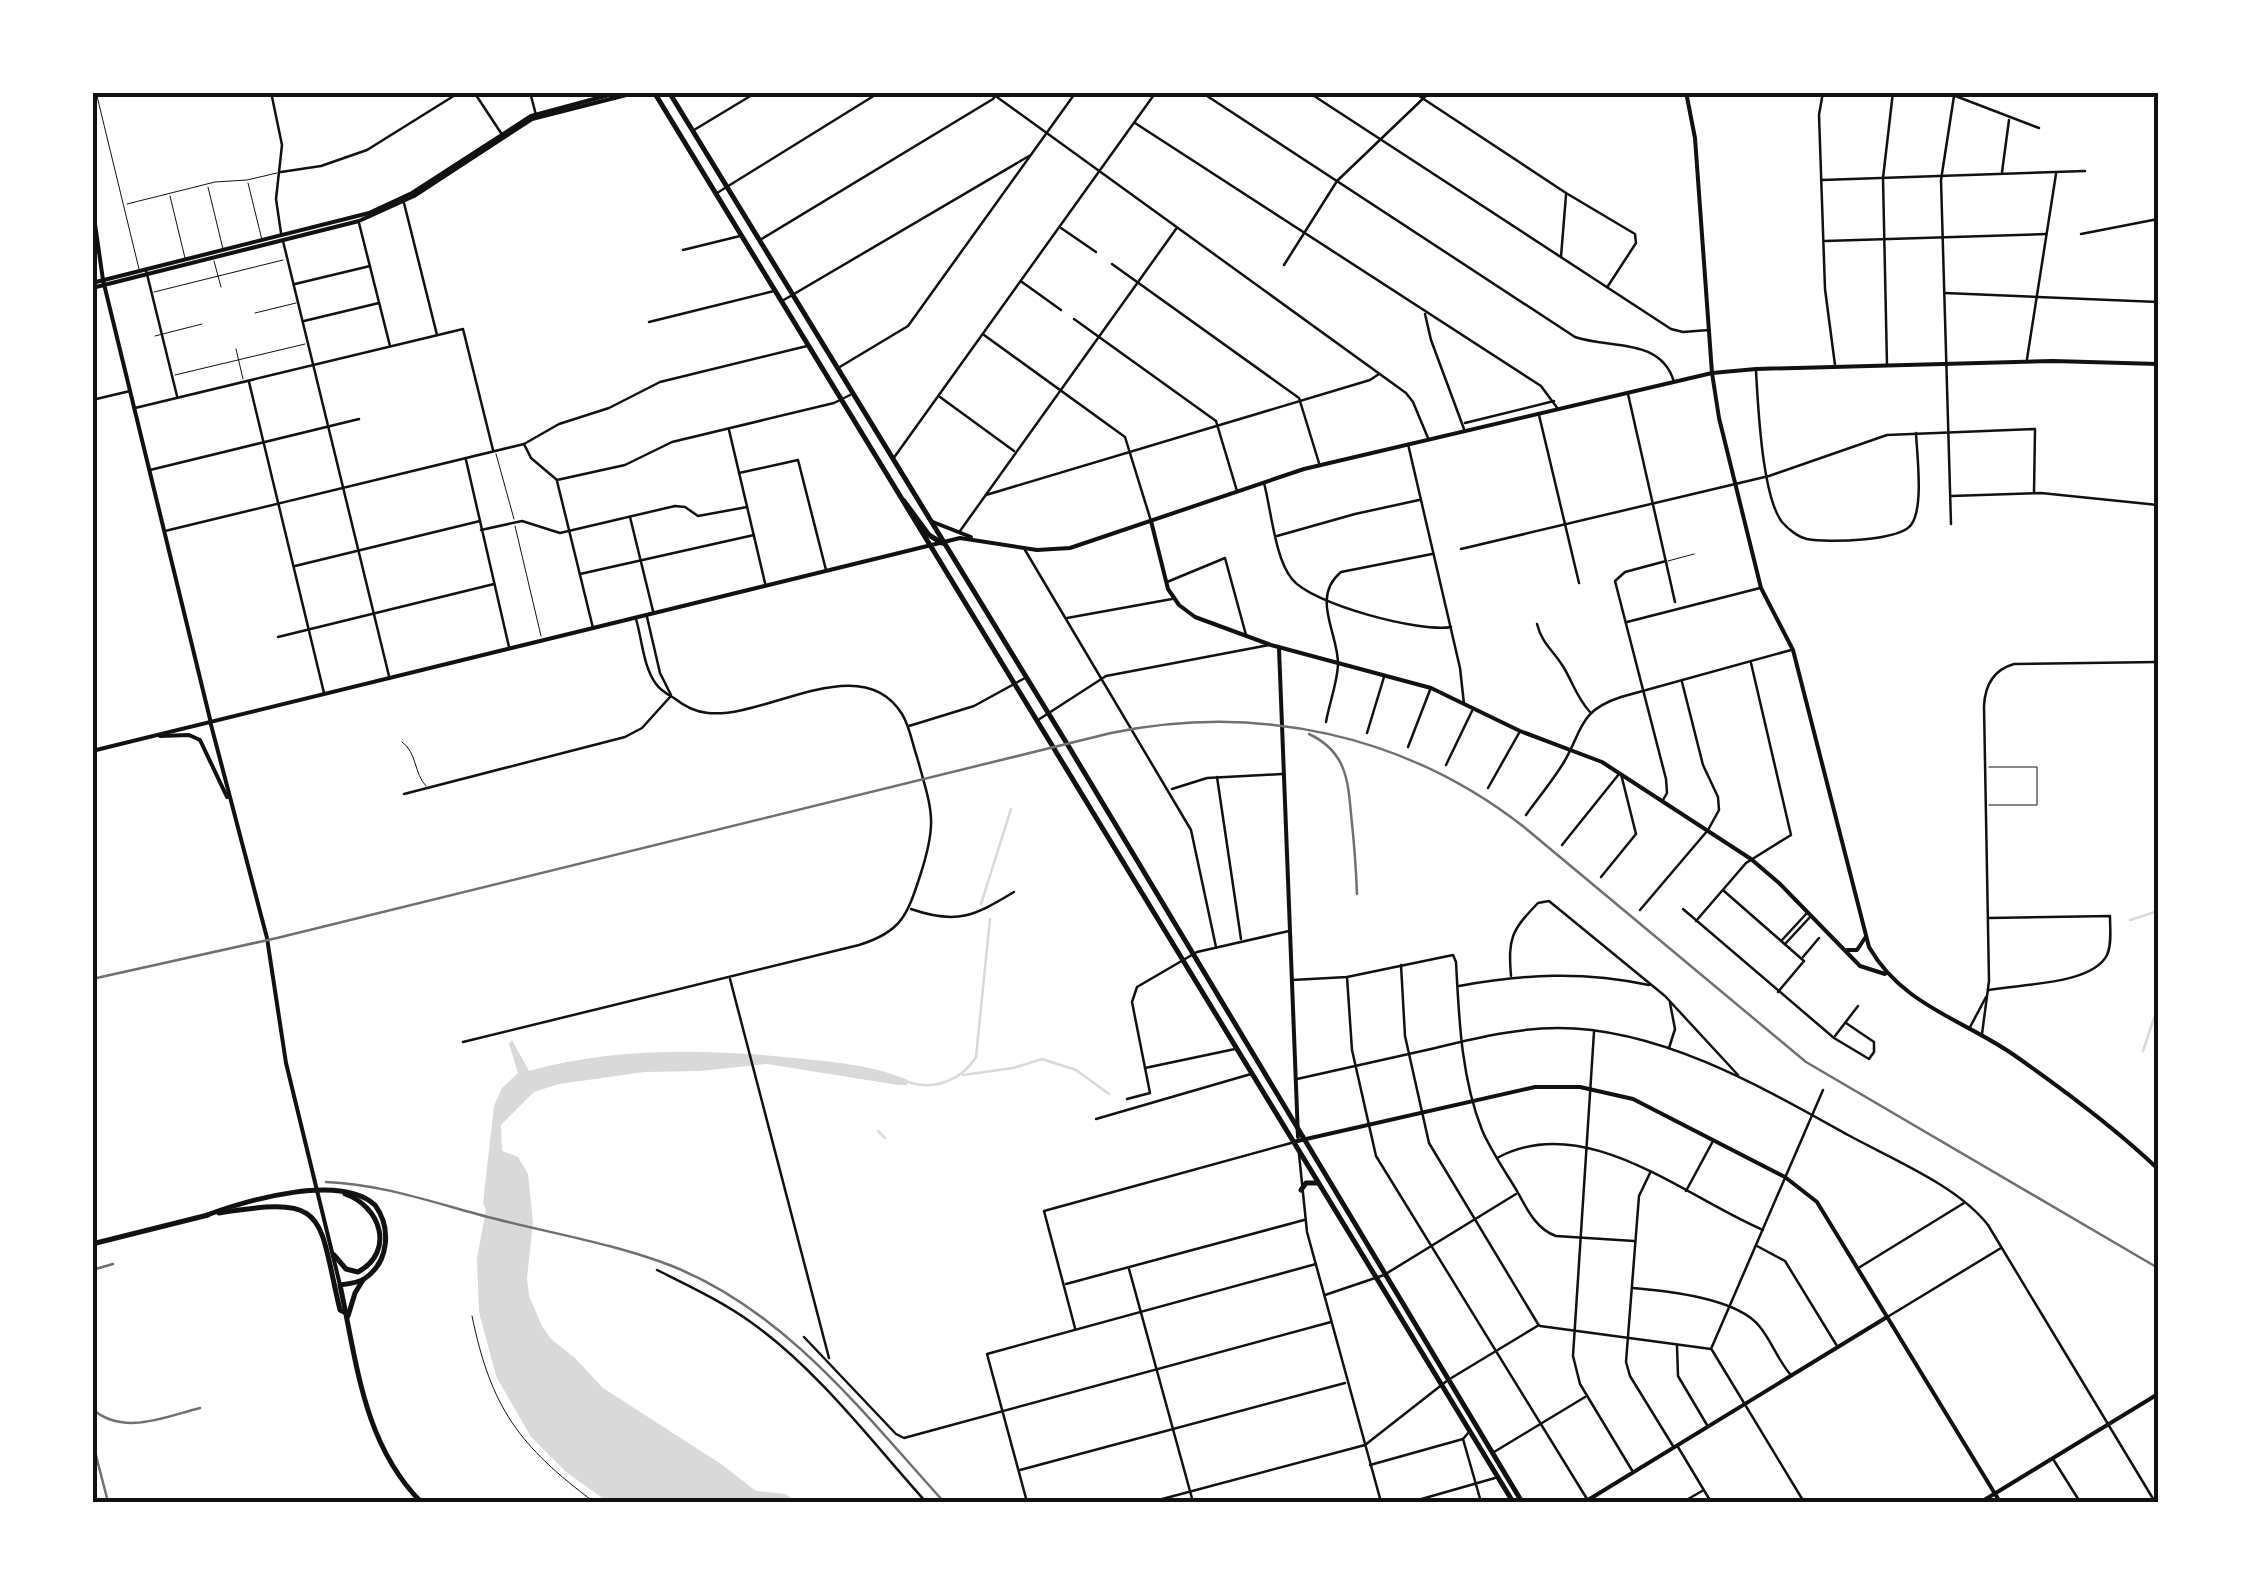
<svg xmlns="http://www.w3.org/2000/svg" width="2251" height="1595" viewBox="0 0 2251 1595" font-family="Ubuntu,sans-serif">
	<rect width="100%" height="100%" fill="#fff"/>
	<path fill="#d9d9d9" d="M512,1040L529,1071C614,1047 709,1049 795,1058C833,1062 873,1065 908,1080L907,1085H898L767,1064L700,1071L645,1072L559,1084L534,1092L501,1125L502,1151L518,1157L528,1174L533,1222L527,1278L529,1296L542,1326L551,1339L575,1358L603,1388L721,1464L756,1491L786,1494L796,1502H608L566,1472L531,1437L496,1376L479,1312L477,1258L486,1210L483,1203L494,1106L502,1088L518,1073L509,1044Z"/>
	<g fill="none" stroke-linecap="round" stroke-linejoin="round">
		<g stroke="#d9d9d9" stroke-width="2.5">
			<polyline points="981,904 1011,809"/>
			<polyline points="2130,920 2158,911"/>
			<polyline points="2143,1051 2158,1006"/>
			<polyline points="963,1075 1013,1068 1042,1059 1076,1070 1109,1094"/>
			<path d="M908,1082C934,1091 962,1080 976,1057L990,919"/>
			<polyline points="878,1131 885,1138"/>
		</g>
		<g stroke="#111" stroke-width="1">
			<polyline points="96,92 139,269"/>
			<polyline points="248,183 262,240"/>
			<polyline points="208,187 223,249"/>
			<polyline points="170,196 185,258"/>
			<polyline points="127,204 215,182 247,180 277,173"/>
			<polyline points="214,261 221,287"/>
			<polyline points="154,292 283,260"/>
			<polyline points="255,313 296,303"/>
			<polyline points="155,336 202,324"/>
			<polyline points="236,349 243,379"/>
			<polyline points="175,375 305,344"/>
			<polyline points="496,454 514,519"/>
			<polyline points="515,526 541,636"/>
			<polyline points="1668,561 1694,554"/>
			<path d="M402,742C417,752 414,774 426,786"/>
			<polyline points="1989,767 2037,767 2037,805 1989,805"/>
			<path d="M472,1316C491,1408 519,1446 594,1502"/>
		</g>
		<g stroke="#111" stroke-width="2.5">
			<polyline points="271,92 282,145 276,199 281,233"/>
			<polyline points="474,92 501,133"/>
			<polyline points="530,92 536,115"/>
			<polyline points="990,92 1406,393 1413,402 1428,438"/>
			<path d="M1201,92L1575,337C1609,349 1661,337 1674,382"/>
			<polyline points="1308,92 1671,329 1683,332 1709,330"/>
			<polyline points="1413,92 1566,193 1635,234 1636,243 1608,286"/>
			<polyline points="1823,92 1819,115 1825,289 1835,365"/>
			<polyline points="1945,92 2039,128"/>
			<polyline points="1135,123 1541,386 1558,409"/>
			<polyline points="694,130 757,92"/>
			<polyline points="281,172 321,166 367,150 460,92"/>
			<polyline points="2002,172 2009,120"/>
			<polyline points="1822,180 2085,171"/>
			<polyline points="717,193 880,92"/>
			<polyline points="404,203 437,335"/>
			<polyline points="359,223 390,346"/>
			<polyline points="1061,228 1096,252"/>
			<polyline points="2081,234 2158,219"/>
			<polyline points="760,240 993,99 998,92"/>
			<polyline points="283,241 389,676"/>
			<polyline points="1825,241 2046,234"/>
			<polyline points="683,250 740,236"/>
			<polyline points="1561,257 1566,195"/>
			<polyline points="1112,264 1299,398 1319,463"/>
			<polyline points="1284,265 1337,181 1430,92"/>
			<polyline points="146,270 177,396"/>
			<polyline points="1022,282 1061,310"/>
			<polyline points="295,284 370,266"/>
			<polyline points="1945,293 2158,302"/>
			<polyline points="782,301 1029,156"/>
			<polyline points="1425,314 1431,340 1464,429"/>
			<polyline points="1074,319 1216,421 1237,491"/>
			<polyline points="304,321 379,303"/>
			<polyline points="649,322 774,291"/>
			<polyline points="984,335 1125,437 1151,521"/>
			<polyline points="2027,359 2056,174"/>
			<polyline points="1887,365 1883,178 1893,92"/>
			<polyline points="838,368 908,326 1076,92"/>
			<path d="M1756,371C1758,405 1762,496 1782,522C1788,529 1798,537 1807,539C1828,543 1899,541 1911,525C1924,508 1917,455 1916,433"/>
			<polyline points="249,382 324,693"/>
			<polyline points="1628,394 1675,602"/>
			<polyline points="940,397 1014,451"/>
			<polyline points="92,400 130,391"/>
			<polyline points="135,408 463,329 493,450"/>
			<polyline points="1539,415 1579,583"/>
			<polyline points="1465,423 1554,401"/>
			<polyline points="729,430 765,583"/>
			<polyline points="524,444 531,458 557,480 625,465 672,442 834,403 850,395"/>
			<polyline points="1408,444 1460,668 1464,704"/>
			<polyline points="893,459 1156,92"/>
			<polyline points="466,460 509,647"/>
			<polyline points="150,470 359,419"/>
			<polyline points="739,473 798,460 826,570"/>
			<polyline points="557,481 593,628"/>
			<path d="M1264,483C1271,509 1275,559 1292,579C1311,604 1421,633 1451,627"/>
			<polyline points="986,495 1370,380 1379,374"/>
			<polyline points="1951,496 2041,493 2158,505"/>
			<polyline points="630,517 653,611"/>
			<polyline points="1951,524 1941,180 1954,96"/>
			<polyline points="481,530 522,521 560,533 675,506 685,507 698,516 747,507"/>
			<polyline points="165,531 524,444 559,424 609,408 660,382 807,346"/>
			<polyline points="960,531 1176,229"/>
			<polyline points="1277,536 1355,514 1419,500"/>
			<polyline points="1461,549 1769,476 1887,435 2035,429 2034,493"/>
			<polyline points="1025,550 1191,830 1216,947"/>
			<polyline points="295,566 480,521"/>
			<polyline points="580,574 754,535"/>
			<polyline points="1167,582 1225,558 1246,635"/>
			<polyline points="647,617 660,673 671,695"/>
			<polyline points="1067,618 1172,599"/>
			<polyline points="1627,622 1760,588"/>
			<path d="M1537,624C1542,644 1554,651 1564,668C1573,683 1577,698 1590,712"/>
			<polyline points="278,637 494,584"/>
			<polyline points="1038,720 1106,676 1269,645"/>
			<path d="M1326,722C1329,704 1337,684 1338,665C1339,634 1310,598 1341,572L1432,554"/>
			<polyline points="909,726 974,706 1025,678"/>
			<polyline points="1367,733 1384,677"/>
			<polyline points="1408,747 1430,690"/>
			<polyline points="1446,765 1472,711"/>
			<polyline points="1217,777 1241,939"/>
			<polyline points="1488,788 1519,733"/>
			<polyline points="1172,789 1207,778 1282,774"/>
			<polyline points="404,794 625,737 642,728 670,697"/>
			<polyline points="1663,800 1667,793 1666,779 1615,581 1625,572 1666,561"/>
			<path d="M1526,815C1539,797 1553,780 1564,762C1583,730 1578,711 1621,697L1791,650"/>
			<polyline points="1562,845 1619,774"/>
			<polyline points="1601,877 1636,834 1621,774"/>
			<polyline points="1724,891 1804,961 1778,992"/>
			<path d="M911,909C957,925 974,916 1014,892"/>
			<polyline points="1683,909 1834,1038 1869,1059 1874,1052 1874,1042 1846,1023"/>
			<polyline points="1640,910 1708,830 1719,810 1718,797 1703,765 1682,682"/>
			<path d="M1989,918L2110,916C2110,929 2112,944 2107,955C2092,985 2019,984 1989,990"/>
			<polyline points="1696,921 1746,863 1791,835 1751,663"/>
			<polyline points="1782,940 1807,913"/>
			<polyline points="1786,943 1811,916"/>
			<polyline points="1803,957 1819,938"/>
			<polyline points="1401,965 1405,1036 1429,1143 1538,1324"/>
			<path d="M1511,976C1508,938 1511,931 1538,903L1549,901L1665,996L1738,1075"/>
			<polyline points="1347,977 1352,1050 1376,1156 1587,1499"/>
			<polyline points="730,979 829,1358"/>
			<path d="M1292,980L1347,977L1453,955L1456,962C1459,1018 1461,1077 1482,1130C1491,1151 1505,1171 1517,1191C1527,1209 1536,1229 1556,1236L1634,1241"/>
			<path d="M1459,986C1524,974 1583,971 1649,985"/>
			<polyline points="1969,1029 1986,997"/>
			<polyline points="1594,1032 1573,1356 1580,1384 1633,1472"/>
			<path d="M1982,1034L1989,981L1984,706C1985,685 1993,670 2014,664L2158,662"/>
			<polyline points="1835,1036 1858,1006"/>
			<path d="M463,1042L859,945C901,932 907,916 920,876C938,821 932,811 917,757C912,743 910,727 902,714C861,648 766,719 708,713C695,712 684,706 674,698C667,694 661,691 656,684C643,666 642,639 636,619"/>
			<polyline points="1669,1048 1675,1029 1670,1003"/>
			<polyline points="1145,1068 1235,1049"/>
			<path d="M1297,1079C1342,1069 1387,1059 1431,1049C1473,1039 1515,1028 1558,1028C1660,1028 1762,1087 1848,1135C1892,1159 1958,1186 1988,1225L2155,1502"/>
			<polyline points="1127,1099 1150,1093 1132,1002 1137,987 1197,952 1289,931"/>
			<polyline points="1096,1119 1251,1074"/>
			<polyline points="1299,1154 1307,1232 1381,1502"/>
			<path d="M1497,1158C1585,1110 1685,1197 1763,1230"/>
			<polyline points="1650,1173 1639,1196 1626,1362 1630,1376 1673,1446"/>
			<polyline points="1686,1191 1713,1141"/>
			<polyline points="1757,1246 1785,1261 1837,1346"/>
			<polyline points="1860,1267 1964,1203"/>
			<polyline points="1129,1269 1193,1502"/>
			<path d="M657,1270C689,1286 723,1302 752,1323C819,1371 872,1442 926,1502"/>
			<polyline points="1066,1284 1304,1220"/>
			<path d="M1633,1288C1667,1291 1738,1298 1760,1327C1772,1342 1778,1360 1790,1374"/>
			<polyline points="1325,1295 1384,1275 1516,1194"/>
			<polyline points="1889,1316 2001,1248"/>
			<polyline points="1540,1326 1711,1349"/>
			<polyline points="1075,1328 1044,1211 1291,1143"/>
			<polyline points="804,1337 896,1434 904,1438 1331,1322"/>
			<polyline points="1677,1346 1678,1376 1707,1425"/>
			<polyline points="1711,1349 1823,1090"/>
			<polyline points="1712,1350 1804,1502"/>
			<polyline points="1469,1432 1463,1439 1481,1502"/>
			<polyline points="1678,1447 1711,1502"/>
			<polyline points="1494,1452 1585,1397"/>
			<polyline points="2053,1459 2080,1502"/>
			<polyline points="1370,1465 1463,1439"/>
			<polyline points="1020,1470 1345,1383"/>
			<polyline points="1027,1502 987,1354 1316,1264"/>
			<polyline points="1151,1502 1365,1445 1448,1380 1539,1325"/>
			<polyline points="1411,1502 1495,1478"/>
			<polyline points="1683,1502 1702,1491"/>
		</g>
		<g stroke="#111" stroke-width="4">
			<path d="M1686,92L1695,138L1712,373L1719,418L1761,588L1793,650L1869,947C1902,1005 1962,1019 2014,1055C2064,1090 2114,1127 2158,1169"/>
			<polyline points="92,203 103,280 210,719"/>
			<polyline points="1151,521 1168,589 1179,605 1195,617 1271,645 1431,688 1520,731 1602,762 1751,859 1779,883 1860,966 1885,974"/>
			<polyline points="1279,648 1298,1137"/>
			<polyline points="1847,950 1857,950 1865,938"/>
			<polyline points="1293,1142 1535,1087 1580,1087 1633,1099 1785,1177 1817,1202 2000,1502"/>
			<polyline points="1589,1502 1588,1500 1887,1317"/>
			<polyline points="1981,1502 2158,1394"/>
		</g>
		<g stroke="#111" stroke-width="4">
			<polyline points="92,283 369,213 412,193 531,116 620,92"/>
			<polyline points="92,288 359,221 414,196 532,119 638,92"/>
			<polyline points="933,522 971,537"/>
			<polyline points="210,721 267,938 286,1063 340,1285"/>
			<polyline points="160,736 189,735 200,740 227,797"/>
			<polyline points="92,751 960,538 1037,550 1070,548 1304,469 1712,373 1756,369 2053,361 2158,364"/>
		</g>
		<g stroke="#111" stroke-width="5">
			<polyline points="654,92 1513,1502"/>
			<polyline points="669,92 1069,747 1522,1502"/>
			<polyline points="904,501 929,535 942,543"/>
			<polyline points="1301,1190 1306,1183 1318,1183"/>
			<path d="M219,1213C330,1195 317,1213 340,1310L346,1313"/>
			<path d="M207,1215C248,1200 340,1173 375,1205C391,1227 390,1262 364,1279C358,1283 348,1284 340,1285C357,1363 363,1443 421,1502"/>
			<polyline points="92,1244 208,1215"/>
			<path d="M334,1255L346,1269L358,1272C396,1251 380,1206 345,1194"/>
			<polyline points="348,1316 355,1293 363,1280"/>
		</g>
		<g stroke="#707070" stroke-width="2.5">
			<path d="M1309,734C1345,751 1348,778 1351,814C1354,841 1356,867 1357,894"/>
			<path d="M92,979L277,938L1111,733C1258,703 1405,734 1524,827L1806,1062L2158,1268"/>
			<path d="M326,1182C384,1184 440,1205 496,1219C554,1234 616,1244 672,1266C787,1312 863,1413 944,1502"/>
			<polyline points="92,1270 113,1264"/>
			<path d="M92,1409C124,1436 164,1417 200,1408"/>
			<polyline points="92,1440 108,1502"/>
		</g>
	</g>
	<rect width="2251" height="1595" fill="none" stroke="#ffffff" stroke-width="190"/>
	<rect x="95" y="95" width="2061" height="1405" fill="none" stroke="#111" stroke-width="4"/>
</svg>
